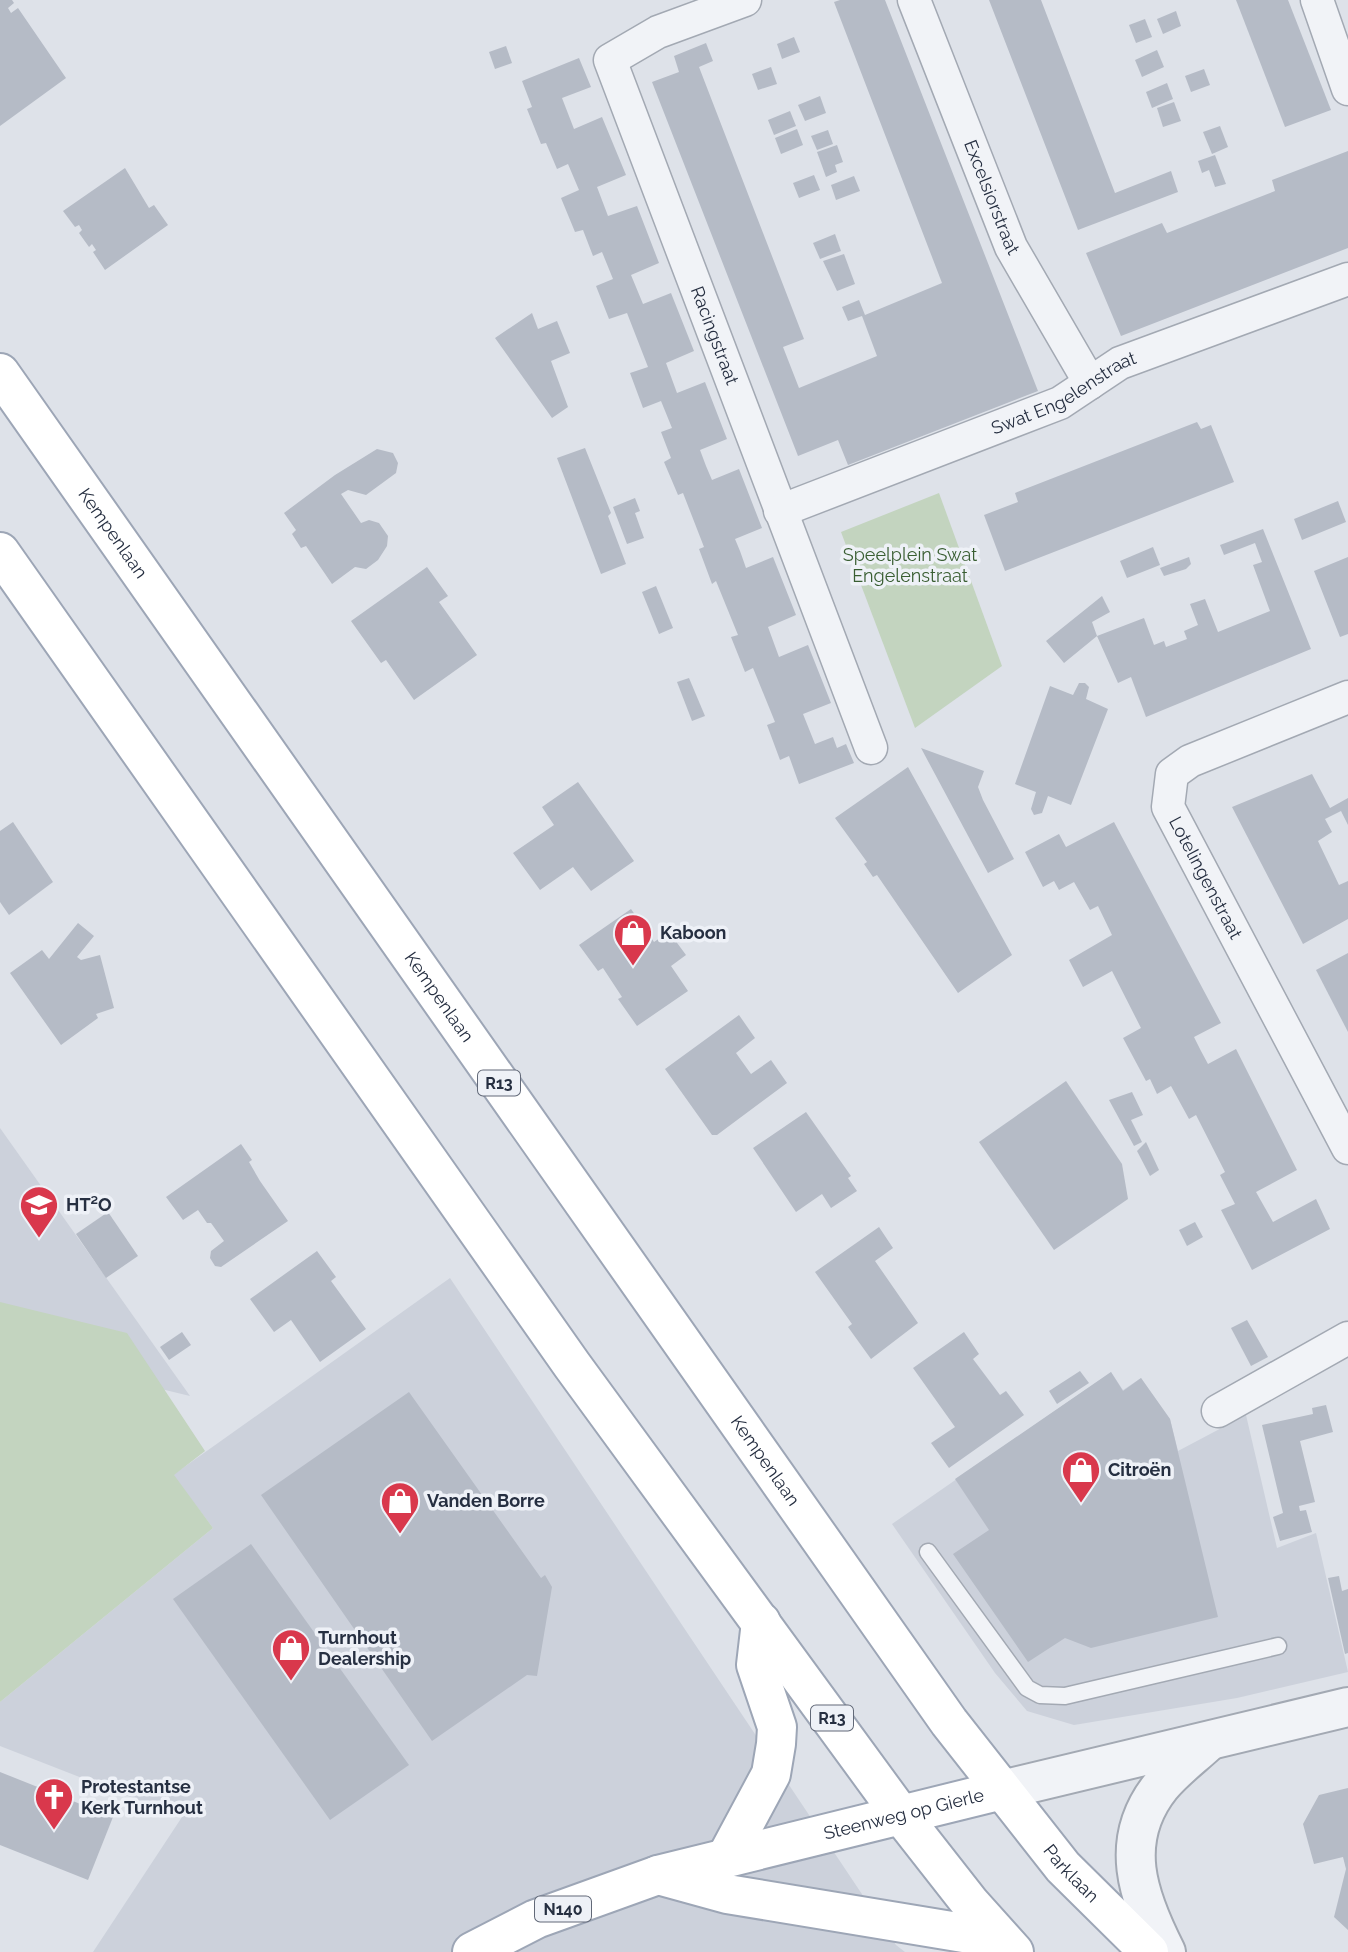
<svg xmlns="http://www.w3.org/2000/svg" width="1348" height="1952" viewBox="0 0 1348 1952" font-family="Raleway,sans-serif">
	<rect width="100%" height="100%" fill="#dee2e9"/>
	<g fill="#ccd1db">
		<polygon points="0,1128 190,1396 0,1350"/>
		<polygon points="450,1278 896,1945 905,1952 93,1952 182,1817 0,1746 0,1702 213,1528 173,1475"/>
		<polygon points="1111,1372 1123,1390 1141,1378 1170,1419 1178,1451 1246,1415 1277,1548 1316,1533 1348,1672 1237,1698 1074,1725 1027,1711 995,1673 892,1524"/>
	</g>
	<g fill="#c3d4bf">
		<polygon points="939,493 1002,666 915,728 841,532"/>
		<polygon points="0,1302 127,1333 205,1451 174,1475 213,1528 0,1702"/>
	</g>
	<g fill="#b5bbc6">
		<polygon points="0,0 12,0 14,3 8,8 11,13 18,8 66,78 0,126"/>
		<polygon points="840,0 885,0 1038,391 848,465 838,440 798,456 652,82 679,72 674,56 706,43 713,61 699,67 804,339 783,347 799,388 877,356 862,316 848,321 842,307 859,300 865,315 942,283 834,2"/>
		<polygon points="989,0 1041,0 1115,193 1171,171 1178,192 1078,230"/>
		<polygon points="1236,0 1288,0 1331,110 1285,127"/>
		<polygon points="1176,11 1181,26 1163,34 1157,19"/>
		<polygon points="1145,19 1152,37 1136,43 1129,25"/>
		<polygon points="794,37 800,52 782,59 777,44"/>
		<polygon points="506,46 512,63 495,69 489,52"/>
		<polygon points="1157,50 1164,67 1142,77 1135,60"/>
		<polygon points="579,58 591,87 562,98 574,129 602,117 626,175 597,187 608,216 637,206 659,263 631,275 643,304 671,293 694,351 666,363 677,393 705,382 727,439 700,450 706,466 712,480 739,469 762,528 735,539 740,551 746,568 773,557 796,615 768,627 779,657 808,645 831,703 803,714 815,744 833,737 837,748 846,744 854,763 799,784 789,756 780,760 767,725 775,722 753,668 745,672 731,637 738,635 716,581 712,584 699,549 704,547 683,493 678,495 664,462 671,458 661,432 672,428 661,401 643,408 630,373 648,367 627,313 609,319 596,286 613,279 602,252 593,256 583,230 575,232 561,198 579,190 568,164 557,169 546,143 541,144 527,109 532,107 522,81"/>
		<polygon points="771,67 777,84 758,90 752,74"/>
		<polygon points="1204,69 1210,85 1191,92 1185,76"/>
		<polygon points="1167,83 1173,99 1152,108 1146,92"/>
		<polygon points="820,96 826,113 805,121 798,105"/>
		<polygon points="1174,102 1181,121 1163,127 1157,108"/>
		<polygon points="790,111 796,126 774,135 768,120"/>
		<polygon points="1220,126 1228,147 1212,154 1203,132"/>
		<polygon points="797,129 803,145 781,154 775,138"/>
		<polygon points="828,130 833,144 817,150 811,136"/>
		<polygon points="837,145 843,162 835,165 837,172 826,177 817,152"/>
		<polygon points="1348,151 1348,248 1121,336 1086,253 1162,223 1167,233 1275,191 1272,180"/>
		<polygon points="1215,155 1226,184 1215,187 1209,170 1202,173 1198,161"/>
		<polygon points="125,168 149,208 154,205 168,225 105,270 93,252 96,250 92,244 89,247 79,233 82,230 79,225 75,227 63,211"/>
		<polygon points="814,175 820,190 799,198 793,183"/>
		<polygon points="854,176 860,191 836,200 831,185"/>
		<polygon points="835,234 841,251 820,259 813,243"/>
		<polygon points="844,254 855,284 837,291 823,261"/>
		<polygon points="532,313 538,329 557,321 570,353 551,361 568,407 552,418 495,338"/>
		<polygon points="1197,422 1201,429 1211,425 1234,482 1005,571 984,515 1018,502 1015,493"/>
		<polygon points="585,448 611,513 608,516 626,564 601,574 557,458"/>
		<polygon points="377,449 393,453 398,463 396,473 366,495 348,490 341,494 361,523 369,520 379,523 388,536 387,546 378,560 366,569 355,567 332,584 306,546 301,548 292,534 296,530 284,513 335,475"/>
		<polygon points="635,498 640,511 635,513 644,538 627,544 613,507"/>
		<polygon points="1338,501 1346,522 1302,540 1294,519"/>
		<polygon points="1263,529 1311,649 1146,717 1131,677 1118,683 1097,636 1144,618 1154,645 1164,641 1166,647 1187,639 1184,631 1198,625 1190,604 1205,599 1218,632 1270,611 1253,565 1262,562 1255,543 1224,555 1220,545"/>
		<polygon points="1153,547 1160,565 1127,578 1120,561"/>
		<polygon points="1189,557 1191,564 1186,569 1164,576 1160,568"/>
		<polygon points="1348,557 1348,634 1340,637 1314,571"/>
		<polygon points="427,567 448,596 439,602 477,655 414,700 386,660 381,663 351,621"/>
		<polygon points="656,586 673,628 659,634 642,592"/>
		<polygon points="1102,596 1110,612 1092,622 1097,636 1064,663 1046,641"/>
		<polygon points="689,678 705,716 692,721 677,682"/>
		<polygon points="1079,683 1085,683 1089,687 1086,699 1108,709 1071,805 1048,796 1042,813 1034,815 1031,809 1036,792 1015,784 1050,686 1073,695"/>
		<polygon points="921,748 984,771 978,787 983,800 1014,859 988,873"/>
		<polygon points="908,767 1012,955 958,993 877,875 873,877 864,864 867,862 835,818"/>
		<polygon points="1312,774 1330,808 1348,798 1348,825 1341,811 1325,819 1332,832 1318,841 1339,885 1348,881 1348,919 1303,944 1232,807"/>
		<polygon points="578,782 634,861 591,891 573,867 540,890 513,853 554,825 542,807"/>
		<polygon points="13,822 53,882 9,915 0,902 0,831"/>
		<polygon points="1114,822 1221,1023 1194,1037 1201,1051 1208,1064 1236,1049 1297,1170 1256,1192 1273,1222 1316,1199 1330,1229 1252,1270 1221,1210 1235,1204 1220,1175 1225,1172 1196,1115 1189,1119 1171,1086 1157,1094 1150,1079 1146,1081 1123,1038 1141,1028 1112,971 1083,987 1069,960 1112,935 1098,906 1090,910 1074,882 1059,890 1054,881 1043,887 1025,852 1059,834 1066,847"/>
		<polygon points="631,909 654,942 669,932 686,955 671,966 688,991 637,1026 618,999 622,997 603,968 598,971 579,945"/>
		<polygon points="78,923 94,936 77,957 81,960 100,955 114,1008 96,1014 98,1018 61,1045 10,973 42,950 49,959"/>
		<polygon points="1348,953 1348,1032 1316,970"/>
		<polygon points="739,1015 755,1038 736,1053 751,1074 771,1060 787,1083 717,1135 712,1135 665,1069"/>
		<polygon points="1066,1081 1122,1164 1128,1199 1054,1250 979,1142"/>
		<polygon points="1132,1092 1143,1115 1131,1120 1142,1142 1134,1146 1109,1100"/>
		<polygon points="806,1112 851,1176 848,1178 857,1191 831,1208 822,1194 796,1212 753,1148"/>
		<polygon points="1146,1142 1159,1170 1150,1176 1137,1151"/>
		<polygon points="241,1144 252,1160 249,1162 260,1181 288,1221 221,1267 215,1266 210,1258 211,1251 224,1241 211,1223 207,1223 198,1210 183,1220 166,1197"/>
		<polygon points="108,1212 138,1256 106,1278 76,1234"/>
		<polygon points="1195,1222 1203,1237 1187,1246 1179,1230"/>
		<polygon points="879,1227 893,1248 875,1261 918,1323 871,1359 848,1327 852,1324 815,1272"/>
		<polygon points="317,1251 336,1277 331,1281 366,1329 320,1362 291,1320 274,1332 250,1299"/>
		<polygon points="1247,1320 1268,1357 1251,1366 1231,1328"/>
		<polygon points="182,1332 191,1345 169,1360 160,1347"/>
		<polygon points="964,1332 979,1354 973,1359 1000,1395 1006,1391 1024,1415 949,1468 931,1443 955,1427 913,1368"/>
		<polygon points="1080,1371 1089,1383 1057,1404 1049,1391"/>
		<polygon points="1111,1372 1123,1391 1141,1378 1170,1419 1218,1617 1091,1648 1065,1638 1028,1662 953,1554 989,1530 955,1479"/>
		<polygon points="409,1392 541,1578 545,1575 552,1587 537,1676 527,1675 432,1741 261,1495"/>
		<polygon points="1326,1405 1333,1432 1300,1441 1315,1502 1299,1506 1300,1511 1306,1510 1312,1532 1280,1541 1273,1517 1283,1513 1262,1425 1313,1414 1312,1408"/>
		<polygon points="251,1544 409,1765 330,1820 173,1599"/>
		<polygon points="1339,1576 1342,1591 1348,1589 1348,1653 1345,1654 1328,1578"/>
		<polygon points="0,1772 113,1817 88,1880 0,1845"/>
		<polygon points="1348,1788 1348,1930 1334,1917 1346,1869 1343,1857 1314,1864 1303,1824 1319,1795"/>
	</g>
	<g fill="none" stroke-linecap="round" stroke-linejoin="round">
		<g stroke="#a3a9b3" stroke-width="19">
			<polyline id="service" points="928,1552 1027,1688 1040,1695 1065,1696 1278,1646"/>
		</g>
		<g stroke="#a3a9b3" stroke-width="35">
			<g id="minor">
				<path id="s1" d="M745,0L658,32L610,60L871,748"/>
				<path id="s2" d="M914,0L1011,247L1090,383"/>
				<polyline points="1317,0 1348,89"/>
				<path id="s3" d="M780,511L1060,403L1120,363L1348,279"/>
				<path id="s4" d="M1348,697L1190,761L1172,774L1168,807L1348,1148"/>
				<polyline points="1218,1411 1348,1338"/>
			</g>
		</g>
		<g stroke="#a3a9b3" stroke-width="42">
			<g id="tertiary">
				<polyline points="1002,1790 1348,1707"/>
				<path d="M1166,1952C1138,1897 1117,1841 1161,1786C1174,1770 1193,1756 1208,1742"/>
			</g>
		</g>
		<g stroke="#9da6b6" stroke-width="42">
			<g id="primary">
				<path id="s5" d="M0,373L949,1722L1063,1867L1149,1952"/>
				<polyline points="0,552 572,1365 901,1815 970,1903 1014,1952"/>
				<polyline points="727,1856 771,1774 776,1744 777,1727 756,1665 761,1622"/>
				<polyline points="658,1875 727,1894 1000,1939"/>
				<path id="s6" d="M472,1952L536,1919L658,1875L1002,1790"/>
			</g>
		</g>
		<use href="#service" stroke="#f1f3f7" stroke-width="16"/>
		<use href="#minor" stroke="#f1f3f7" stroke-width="32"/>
		<use href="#tertiary" stroke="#f1f3f7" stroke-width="38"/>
		<use href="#primary" stroke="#fff" stroke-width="38"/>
	</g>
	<defs>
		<g id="shop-pin" transform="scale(2.0125)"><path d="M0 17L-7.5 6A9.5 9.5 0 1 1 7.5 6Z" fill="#d9384c" stroke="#eef1f7"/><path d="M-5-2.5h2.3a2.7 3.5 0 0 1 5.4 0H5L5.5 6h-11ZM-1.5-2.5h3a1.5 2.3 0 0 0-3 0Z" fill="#fff"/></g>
		<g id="school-pin" transform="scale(2.0125)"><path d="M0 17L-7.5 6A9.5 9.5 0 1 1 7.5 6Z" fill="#d9384c" stroke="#eef1f7"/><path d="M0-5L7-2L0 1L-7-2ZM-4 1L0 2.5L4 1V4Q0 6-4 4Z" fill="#fff"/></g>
		<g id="church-pin" transform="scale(2.0125)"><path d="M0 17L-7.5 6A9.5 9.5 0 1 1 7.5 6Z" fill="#d9384c" stroke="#eef1f7"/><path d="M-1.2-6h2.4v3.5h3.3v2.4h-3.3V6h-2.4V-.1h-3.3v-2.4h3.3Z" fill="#fff"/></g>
	</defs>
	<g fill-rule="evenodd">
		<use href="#shop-pin" x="633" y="933"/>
		<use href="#school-pin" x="39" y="1205"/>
		<use href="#shop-pin" x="1081" y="1470"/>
		<use href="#shop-pin" x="400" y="1501"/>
		<use href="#shop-pin" x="291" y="1648"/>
		<use href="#church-pin" x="54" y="1797"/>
	</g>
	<g text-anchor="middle" stroke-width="7" stroke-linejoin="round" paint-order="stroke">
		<g fill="#eef1f7" stroke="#626978" stroke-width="2">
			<rect x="478" y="1070.5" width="42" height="25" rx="5"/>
			<rect x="811" y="1705.5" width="42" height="25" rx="5"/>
			<rect x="535" y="1896.5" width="56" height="25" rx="5"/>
		</g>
		<g font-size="16" font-weight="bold" fill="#262f41">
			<text x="499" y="1089">R13</text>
			<text x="832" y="1724">R13</text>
			<text x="563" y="1915">N140</text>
		</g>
		<g font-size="18" fill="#262f41" stroke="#eef1f7">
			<text dy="6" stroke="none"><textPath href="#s2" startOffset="212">Excelsiorstraat</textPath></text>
			<text dy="6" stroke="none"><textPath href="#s1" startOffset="443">Racingstraat</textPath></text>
			<text dy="6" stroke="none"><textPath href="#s3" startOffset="308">Swat Engelenstraat</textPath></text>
			<text dy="6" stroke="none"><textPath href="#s5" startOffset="196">Kempenlaan</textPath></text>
			<text dy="6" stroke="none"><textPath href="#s4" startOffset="306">Lotelingenstraat</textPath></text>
			<text dy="6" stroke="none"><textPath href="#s5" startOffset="763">Kempenlaan</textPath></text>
			<text dy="6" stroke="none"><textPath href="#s5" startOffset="1330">Kempenlaan</textPath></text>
			<text dy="6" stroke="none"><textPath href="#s6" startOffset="455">Steenweg op Gierle</textPath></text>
			<text dy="6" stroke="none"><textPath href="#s5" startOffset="1844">Parklaan</textPath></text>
		</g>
		<g font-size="18" fill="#395e32" stroke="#eef1f7">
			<text x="910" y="561">Speelplein Swat<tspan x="910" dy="21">Engelenstraat</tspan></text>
		</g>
		<g font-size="18" font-weight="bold" fill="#262f41" stroke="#eef1f7" text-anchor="start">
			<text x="660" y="939">Kaboon</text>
			<text x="66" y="1211">HT²O</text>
			<text x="1108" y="1476">Citroën</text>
			<text x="427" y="1507">Vanden Borre</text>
			<text x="318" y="1644">Turnhout<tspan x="318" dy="21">Dealership</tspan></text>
			<text x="81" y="1793">Protestantse<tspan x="81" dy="21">Kerk Turnhout</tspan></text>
		</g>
	</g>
</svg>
